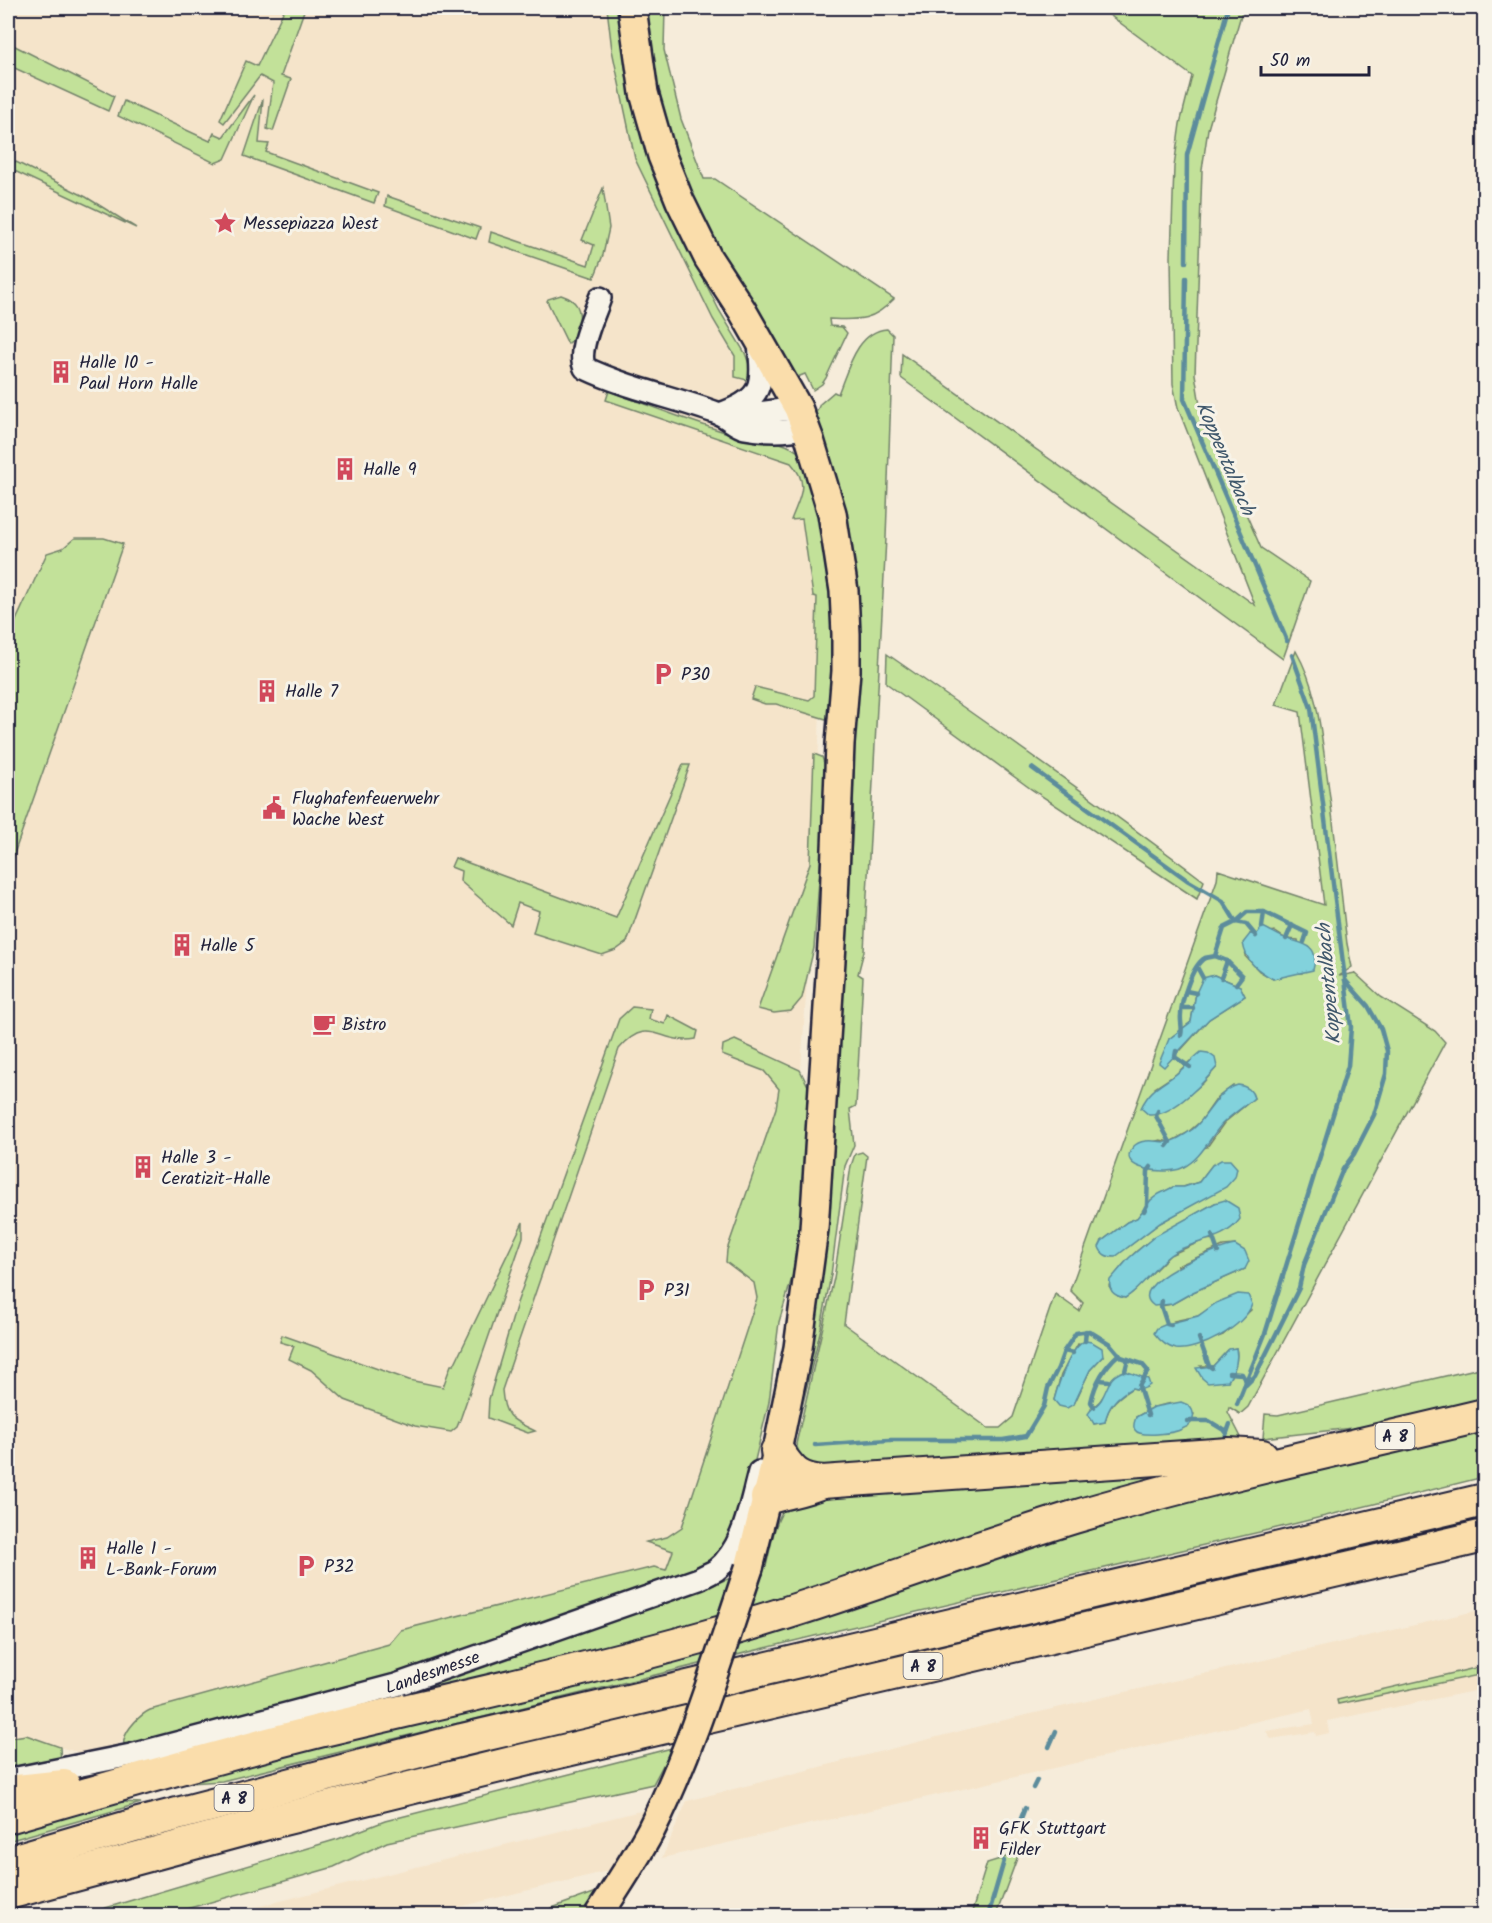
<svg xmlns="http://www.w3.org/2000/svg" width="1492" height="1923" viewBox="0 0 1492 1923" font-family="Kalam,sans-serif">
	<rect width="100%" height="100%" fill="#f6ecda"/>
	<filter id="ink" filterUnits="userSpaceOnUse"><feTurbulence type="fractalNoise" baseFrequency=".0167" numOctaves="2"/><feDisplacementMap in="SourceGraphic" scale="12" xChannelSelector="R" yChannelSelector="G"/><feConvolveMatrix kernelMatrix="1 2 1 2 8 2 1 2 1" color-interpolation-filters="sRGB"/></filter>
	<g filter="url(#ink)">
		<g fill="#f5e4ca">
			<polygon points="8,8 611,8 635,159 713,319 760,404 805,475 824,581 815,866 799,1098 776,1287 697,1564 394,1643 130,1729 124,1740 111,1749 89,1755 51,1745 26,1735 8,1738"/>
			<polygon points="1484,1609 1484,1666 1337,1701 1338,1704 1484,1674 1484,1689 1327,1721 1329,1733 1316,1736 1315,1732 1271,1739 1266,1731 1314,1724 1311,1709 662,1858 687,1801 992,1723"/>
			<polygon points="644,1810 612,1870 426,1915 220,1916"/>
		</g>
		<g fill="#c2e199" stroke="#72826a" stroke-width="1.5" fill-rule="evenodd">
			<polygon points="285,8 305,8 281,76 291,79 273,131 267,129 273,83 260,76 224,123 220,120 246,61 257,66"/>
			<polygon points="607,8 621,8 631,97 645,152 686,244 719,310 745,353 753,375 747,380 735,377 735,356 713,319 635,159 612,50"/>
			<path d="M644,8H665L664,50L681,119L704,179H715L894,299C872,322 858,320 829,319L830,326L842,327L847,333L826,378L822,384L813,390L805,374L795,378C760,311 712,251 684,180C663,129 655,75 645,21Z"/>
			<polygon points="1100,8 1243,8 1208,129 1202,170 1195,374 1201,411 1261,548 1310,581 1283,659 901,378 902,354 1255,605 1178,408 1173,384 1171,257 1174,167 1180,124 1192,76"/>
			<polygon points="13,45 114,96 108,111 8,65 8,56"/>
			<polygon points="254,95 225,159 215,163 118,116 124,101 210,141 214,133 223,137"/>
			<polygon points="263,99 259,143 269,144 266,152 378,193 374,203 244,156"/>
			<polygon points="8,158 86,197 136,228 8,168"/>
			<polygon points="603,188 609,228 603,255 594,278 489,242 491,232 588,265 594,245 582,240"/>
			<polygon points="387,196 480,228 476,239 385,206"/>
			<path d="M561,295C567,297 574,300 577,306C583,317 577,337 568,344L547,301L548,299Z"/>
			<path d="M887,329L893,335L886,538L864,951L858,974L863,977L856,1106L850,1109L854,1145L845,1166L831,1275L821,1328L796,1432L793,1431L823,1272L841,1030L853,820L857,580L843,499L815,415L820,404L834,392L838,394C848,370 857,331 887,329Z"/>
			<path d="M609,391C648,405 688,421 728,433C754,441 782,436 803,456L828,559L833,614L831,710L826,719L776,704H765L751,699L755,687L809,700L814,696L817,597L813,596L802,519L791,520C800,496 810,484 791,463L606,400Z"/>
			<polygon points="75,538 104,538 123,544 8,871 8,638 47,553 63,548"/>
			<path d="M1296,651C1316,686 1320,723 1325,761C1334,822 1340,883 1347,944L1352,967L1339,976L1355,973L1381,997L1435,1031L1445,1042L1248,1407L1240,1414L1229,1407L1228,1412L1243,1441L814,1470L802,1461L796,1444L834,1278L851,1166L855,1154L862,1152L867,1156L844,1324L988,1428H1000L1013,1417L1055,1294L1079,1311L1083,1303L1070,1290L1217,880L1218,870L1324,905L1300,712L1276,705ZM1274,931L1286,939L1298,940L1302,973H1296L1273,979L1259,971L1245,956L1250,934L1256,936ZM1214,975L1240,986L1245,996L1209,1019L1181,1050L1169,1039L1191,1022L1196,993ZM1190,1061L1217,1067L1203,1083L1180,1102L1155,1088L1176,1074ZM1233,1086L1254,1098L1224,1123L1207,1147L1132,1162L1130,1154L1133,1148L1160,1140L1170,1142L1187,1133L1201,1121L1217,1098ZM1212,1165L1213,1193L1160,1223L1128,1247L1102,1241L1127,1222L1137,1218L1151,1200L1173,1187H1183L1199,1182ZM1215,1203L1214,1239L1204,1240L1170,1255L1132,1293L1125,1298L1118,1296L1109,1286C1111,1278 1117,1273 1122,1266C1147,1236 1182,1223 1215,1203ZM1235,1245L1245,1269L1193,1292L1172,1304L1161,1306L1177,1266L1223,1246ZM1251,1310L1223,1335L1199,1344L1174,1321L1198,1316L1206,1311ZM1078,1344L1103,1356L1090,1370L1074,1404L1054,1400L1061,1375ZM1236,1348C1239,1360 1234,1371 1228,1381L1201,1366H1213L1228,1350ZM1148,1379L1140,1390L1132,1388C1118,1397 1108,1405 1105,1422L1094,1424L1091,1409L1100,1401L1104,1395ZM1172,1403L1194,1414L1188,1426L1172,1432L1151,1434L1136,1417L1154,1407Z"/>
			<path d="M887,654C994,728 1100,803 1204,881L1197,899L1031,789L886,683Z"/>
			<polygon points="814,754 822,757 827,772 814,948 802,998 791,1011 774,1013 758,1009 810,863"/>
			<polygon points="683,765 690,765 627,942 616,950 602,955 533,933 539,911 518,903 511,925 460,881 461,871 451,867 455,858 616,918"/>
			<path d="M632,1007L651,1009L649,1019L665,1024L668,1015L698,1031L696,1039C661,1046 649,1013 619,1049L502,1390C504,1418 511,1419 535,1431L528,1433L488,1418L489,1399L517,1303L619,1019Z"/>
			<path d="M735,1040L800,1070L809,1088L802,1224L794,1271L779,1322L769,1402L738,1531L709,1569L391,1680L125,1750C125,1747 123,1744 124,1740C126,1729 141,1714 150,1710L389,1644L401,1630L654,1567L666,1570L673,1551L646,1542L667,1537L682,1527L757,1298L754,1283L726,1262L727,1250L776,1108L779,1089L764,1071L722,1055L723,1045Z"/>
			<polygon points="523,1222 523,1237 461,1417 457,1427 451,1432 415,1426 345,1400 311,1370 289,1359 294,1346 280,1342 282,1335 409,1380 443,1387 451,1365 454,1365"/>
			<polygon points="1484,1367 1484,1398 1361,1427 1263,1438 1265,1414 1278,1415"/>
			<polygon points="1484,1424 1484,1477 1281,1527 839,1630 222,1781 189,1783 173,1779 1010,1547"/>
			<path d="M1217,1464L782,1606L384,1700L381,1697L465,1670L766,1566C772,1543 775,1509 797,1496Z"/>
			<polygon points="1484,1666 1484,1674 1338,1704 1337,1700"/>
			<polygon points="26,1735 60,1747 61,1765 8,1775 8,1738"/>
			<polygon points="672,1748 653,1784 387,1842 334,1867 165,1915 82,1915 338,1839 385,1821"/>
			<polygon points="100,1801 141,1803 8,1841 8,1827"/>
			<polygon points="1019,1853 996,1915 971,1915 987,1863"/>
			<polygon points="602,1890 583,1915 545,1916 552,1908"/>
		</g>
		<g fill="#82d2dc" stroke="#5c8c9c" stroke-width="1.5">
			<path d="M1262,927C1271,930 1279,937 1288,939C1306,944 1320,946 1313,970L1273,979C1257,970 1246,962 1243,943L1250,934L1256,935Z"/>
			<polygon points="1214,975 1240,986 1245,996 1209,1019 1164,1067 1159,1063 1169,1039 1191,1022 1196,993 1203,978"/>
			<path d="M1201,1052L1208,1053L1215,1058L1217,1067C1203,1083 1171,1117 1149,1115L1141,1108C1150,1089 1160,1086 1175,1075C1184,1068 1192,1059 1201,1052Z"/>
			<path d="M1238,1085C1246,1086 1252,1089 1254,1098C1244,1107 1232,1114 1222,1124C1209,1139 1201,1159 1182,1168C1168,1175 1114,1170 1133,1147C1142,1137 1157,1142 1168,1142C1176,1141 1186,1134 1193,1129C1209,1116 1216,1091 1238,1085Z"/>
			<path d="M1221,1160H1230L1237,1168L1235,1177L1226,1187L1160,1223L1115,1257C1107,1257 1102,1255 1099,1247L1102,1241L1127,1222L1137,1218L1151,1200L1159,1194L1173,1187H1184L1199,1182L1212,1165Z"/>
			<path d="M1225,1200L1238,1208L1240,1219C1223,1243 1192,1239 1170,1255C1153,1268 1143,1287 1125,1298C1114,1296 1108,1291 1110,1280L1129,1258L1155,1236L1215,1203Z"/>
			<path d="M1235,1245L1245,1251L1249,1261L1245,1269L1193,1292L1172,1304L1154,1306C1122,1284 1219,1247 1235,1245Z"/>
			<path d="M1238,1294L1248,1295L1252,1304C1246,1326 1198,1352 1176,1349C1166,1347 1160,1341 1154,1333L1157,1328L1167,1324L1198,1316L1216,1303Z"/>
			<path d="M1085,1341L1092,1342L1102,1348L1103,1356L1090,1370L1074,1404L1067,1408L1059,1406L1054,1400C1058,1385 1070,1347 1085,1341Z"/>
			<path d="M1236,1348C1239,1361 1235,1371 1228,1381L1208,1383L1202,1378L1196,1368L1213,1366L1229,1349Z"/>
			<path d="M1125,1371L1148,1379L1150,1385C1144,1390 1140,1390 1132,1388C1118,1396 1108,1405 1105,1422L1094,1424L1088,1414C1091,1408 1097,1406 1101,1400C1109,1387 1108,1375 1125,1371Z"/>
			<path d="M1181,1402C1197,1407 1198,1423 1182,1429C1175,1433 1140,1438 1135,1430C1132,1426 1135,1421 1136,1417L1154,1407Z"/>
		</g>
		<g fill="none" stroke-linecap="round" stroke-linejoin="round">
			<g stroke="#5c8c9c" stroke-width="4.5">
				<polyline points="1186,262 1187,155 1228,8"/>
				<polyline points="1186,278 1184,399 1287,641"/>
				<polyline points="1032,768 1187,880 1223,901 1236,922 1246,924 1256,936"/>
				<polyline points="1262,927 1264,912"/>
				<polyline points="1286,939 1292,925"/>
				<polyline points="1215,956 1227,961 1221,978"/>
				<polyline points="1227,961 1242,976 1236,984"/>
				<polyline points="1197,967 1203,978"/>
				<polyline points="1186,991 1196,993"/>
				<polyline points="1182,1008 1193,1008"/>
				<path d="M1181,1035C1183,1028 1180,1022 1181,1015C1181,1001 1192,965 1205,958C1208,957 1212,957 1215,956L1224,928L1236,922L1247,912H1264L1307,933L1304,942"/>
				<polyline points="1176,1051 1175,1057 1190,1067"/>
				<polyline points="1158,1111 1156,1116 1170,1142 1167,1146"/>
				<polyline points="1144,1211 1147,1205 1148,1171 1151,1167"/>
				<polyline points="1212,1235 1218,1252"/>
				<polyline points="1162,1301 1161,1306 1167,1324 1171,1325"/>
				<polyline points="1199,1338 1209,1366 1212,1368"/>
				<polyline points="1085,1341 1086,1331"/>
				<polyline points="1064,1351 1073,1353"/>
				<polyline points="1125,1371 1128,1359"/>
				<polyline points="1229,1373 1242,1374 1246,1381"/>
				<polyline points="1099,1380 1109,1381"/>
				<polyline points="1246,1385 1255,1376 1299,1288 1304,1265 1343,1169 1354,1154 1374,1115 1386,1074 1387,1051 1381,1029 1368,1006 1345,980"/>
				<polyline points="1237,1404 1265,1334 1348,1066 1351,1027 1311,708 1292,655"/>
				<path d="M1094,1407L1091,1402C1095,1383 1104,1367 1119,1354"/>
				<polyline points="1187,1421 1209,1421 1227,1432"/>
				<polyline points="1225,1438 1230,1424"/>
				<polyline points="815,1445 889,1440 1003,1440 1026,1436 1044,1406 1048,1388 1058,1368 1064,1351 1076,1333 1089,1331 1110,1344 1121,1357 1142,1364 1148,1371 1139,1386 1148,1415"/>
				<polyline points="1049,1747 1056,1731"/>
				<polyline points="1033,1788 1037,1780"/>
				<polyline points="1020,1821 1025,1808"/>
				<polyline points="988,1916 1004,1861"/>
			</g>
			<g stroke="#22223b" stroke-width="26">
				<g id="minor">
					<path d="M600,298C594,316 576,351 585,368C627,388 673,397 717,413C727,416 735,426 745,428C766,432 785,433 805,427"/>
					<path d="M720,414C764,399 763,385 759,343"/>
					<polyline points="730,414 750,414 798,408"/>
					<path id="s1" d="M17,1778L131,1755L396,1685L699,1579C704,1576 711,1573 716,1570C744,1548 750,1505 759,1472"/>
				</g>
			</g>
			<g stroke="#22223b" stroke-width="32">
				<polyline id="major" points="632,8 644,93 662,156 680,201 708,258 742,310 798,408 810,440 832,513 844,591 846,634 846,671 840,744 833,928 814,1229 798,1348 771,1480 749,1568"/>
			</g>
			<g stroke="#22223b" stroke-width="36">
				<g id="highway">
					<path d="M777,1451C792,1471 795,1479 822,1482L1229,1454L1262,1456"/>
					<path d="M767,1498C786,1492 804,1490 822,1482"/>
					<polyline points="8,1792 64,1786"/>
					<path d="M8,1817C111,1787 215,1757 319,1731C449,1700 579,1672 708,1636C832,1602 951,1555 1074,1517C1209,1477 1347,1448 1484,1415"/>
					<polyline points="8,1862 135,1825 462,1740 1484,1500"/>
					<polyline points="8,1893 275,1821 524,1760 1484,1536"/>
				</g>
			</g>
			<use href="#minor" stroke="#f7f3e8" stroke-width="21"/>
			<use href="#major" stroke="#faddab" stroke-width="27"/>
			<use href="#highway" stroke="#faddab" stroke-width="32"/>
			<g stroke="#22223b" stroke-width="32" stroke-linecap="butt">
				<path id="major-bridge" d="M598,1916C616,1888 635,1860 651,1830C693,1746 719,1656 749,1568"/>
			</g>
			<use href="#major-bridge" stroke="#faddab" stroke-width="27"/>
		</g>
	</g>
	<defs>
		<g id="sight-bare" transform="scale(1.8)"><path d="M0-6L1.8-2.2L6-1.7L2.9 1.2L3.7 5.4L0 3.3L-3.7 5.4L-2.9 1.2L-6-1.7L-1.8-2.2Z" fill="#d1495b" stroke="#f7f3e8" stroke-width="2.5" paint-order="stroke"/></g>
		<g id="building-bare" transform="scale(1.8)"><path d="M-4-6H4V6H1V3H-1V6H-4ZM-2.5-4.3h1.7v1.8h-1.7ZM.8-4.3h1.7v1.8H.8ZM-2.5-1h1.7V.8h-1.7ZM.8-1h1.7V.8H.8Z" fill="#d1495b" stroke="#f7f3e8" stroke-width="2.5" paint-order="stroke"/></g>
		<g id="parking-bare" transform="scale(1.8)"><path d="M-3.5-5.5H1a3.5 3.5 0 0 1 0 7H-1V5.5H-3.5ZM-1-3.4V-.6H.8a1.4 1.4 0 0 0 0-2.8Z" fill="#d1495b" stroke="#f7f3e8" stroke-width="2.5" paint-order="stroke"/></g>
		<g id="civic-bare" transform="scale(1.8)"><path d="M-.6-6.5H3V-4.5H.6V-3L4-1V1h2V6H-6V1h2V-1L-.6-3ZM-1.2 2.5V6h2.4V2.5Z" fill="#d1495b" stroke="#f7f3e8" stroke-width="2.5" paint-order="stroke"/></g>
		<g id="cafe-bare" transform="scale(1.8)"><path d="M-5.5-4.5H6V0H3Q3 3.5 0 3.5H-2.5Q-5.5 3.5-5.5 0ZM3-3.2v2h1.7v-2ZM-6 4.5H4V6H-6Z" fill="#d1495b" stroke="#f7f3e8" stroke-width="2.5" paint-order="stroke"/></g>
	</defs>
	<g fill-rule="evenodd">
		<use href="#sight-bare" x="225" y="223"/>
		<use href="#building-bare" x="61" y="372"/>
		<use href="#building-bare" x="345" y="469"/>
		<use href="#parking-bare" x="663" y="674"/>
		<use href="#building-bare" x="267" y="691"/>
		<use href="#civic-bare" x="274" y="808"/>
		<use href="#building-bare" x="182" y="945"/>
		<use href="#cafe-bare" x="324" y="1024"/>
		<use href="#building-bare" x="143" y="1167"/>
		<use href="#parking-bare" x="646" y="1290"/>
		<use href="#building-bare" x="88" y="1558"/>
		<use href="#parking-bare" x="306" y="1566"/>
		<use href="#building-bare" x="981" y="1838"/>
	</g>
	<g text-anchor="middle" stroke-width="6" stroke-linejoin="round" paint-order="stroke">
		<g fill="#f7f3e8" stroke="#62616f" stroke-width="1.5">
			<rect x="1375.5" y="1423" width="39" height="26" rx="4.5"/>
			<rect x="903.5" y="1653" width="39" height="26" rx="4.5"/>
			<rect x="214.5" y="1785" width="39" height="26" rx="4.5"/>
		</g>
		<g font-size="16" font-weight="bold" fill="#22223b">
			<text x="1395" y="1442">A 8</text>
			<text x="923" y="1672">A 8</text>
			<text x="234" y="1804">A 8</text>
		</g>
		<g font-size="18" fill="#22223b" stroke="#f7f3e8" text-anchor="start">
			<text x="243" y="229">Messepiazza West</text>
			<text x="79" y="368">Halle 10 -<tspan x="79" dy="21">Paul Horn Halle</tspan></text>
			<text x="363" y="475">Halle 9</text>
			<text x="681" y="680">P30</text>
			<text x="285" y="697">Halle 7</text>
			<text x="292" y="804">Flughafenfeuerwehr<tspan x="292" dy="21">Wache West</tspan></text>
			<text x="200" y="951">Halle 5</text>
			<text x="342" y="1030">Bistro</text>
			<text x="161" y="1163">Halle 3 -<tspan x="161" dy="21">Ceratizit-Halle</tspan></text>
			<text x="664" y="1296">P31</text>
			<text x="106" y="1554">Halle 1 -<tspan x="106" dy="21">L-Bank-Forum</tspan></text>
			<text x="324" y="1572">P32</text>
			<text x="999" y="1834">GFK Stuttgart<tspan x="999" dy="21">Filder</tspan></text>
		</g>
		<g font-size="18" fill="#22223b" stroke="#f7f3e8">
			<text dy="6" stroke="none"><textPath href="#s1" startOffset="429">Landesmesse</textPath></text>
		</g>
		<g font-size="20" font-style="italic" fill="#3f576b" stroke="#f7f3e8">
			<text transform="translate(1226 458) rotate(67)" y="7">Koppentalbach</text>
			<text transform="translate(1328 984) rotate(-95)" y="7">Koppentalbach</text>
		</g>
	</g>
	<rect width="1492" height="1923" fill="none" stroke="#f7f3e8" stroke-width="30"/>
	<rect x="15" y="15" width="1462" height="1893" fill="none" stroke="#22223b" stroke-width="2" filter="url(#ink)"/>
	<path d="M1261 66v9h108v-9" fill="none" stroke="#22223b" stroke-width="3"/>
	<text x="1270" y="66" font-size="18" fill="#22223b" stroke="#f7f3e8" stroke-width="4.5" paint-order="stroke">50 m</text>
</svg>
